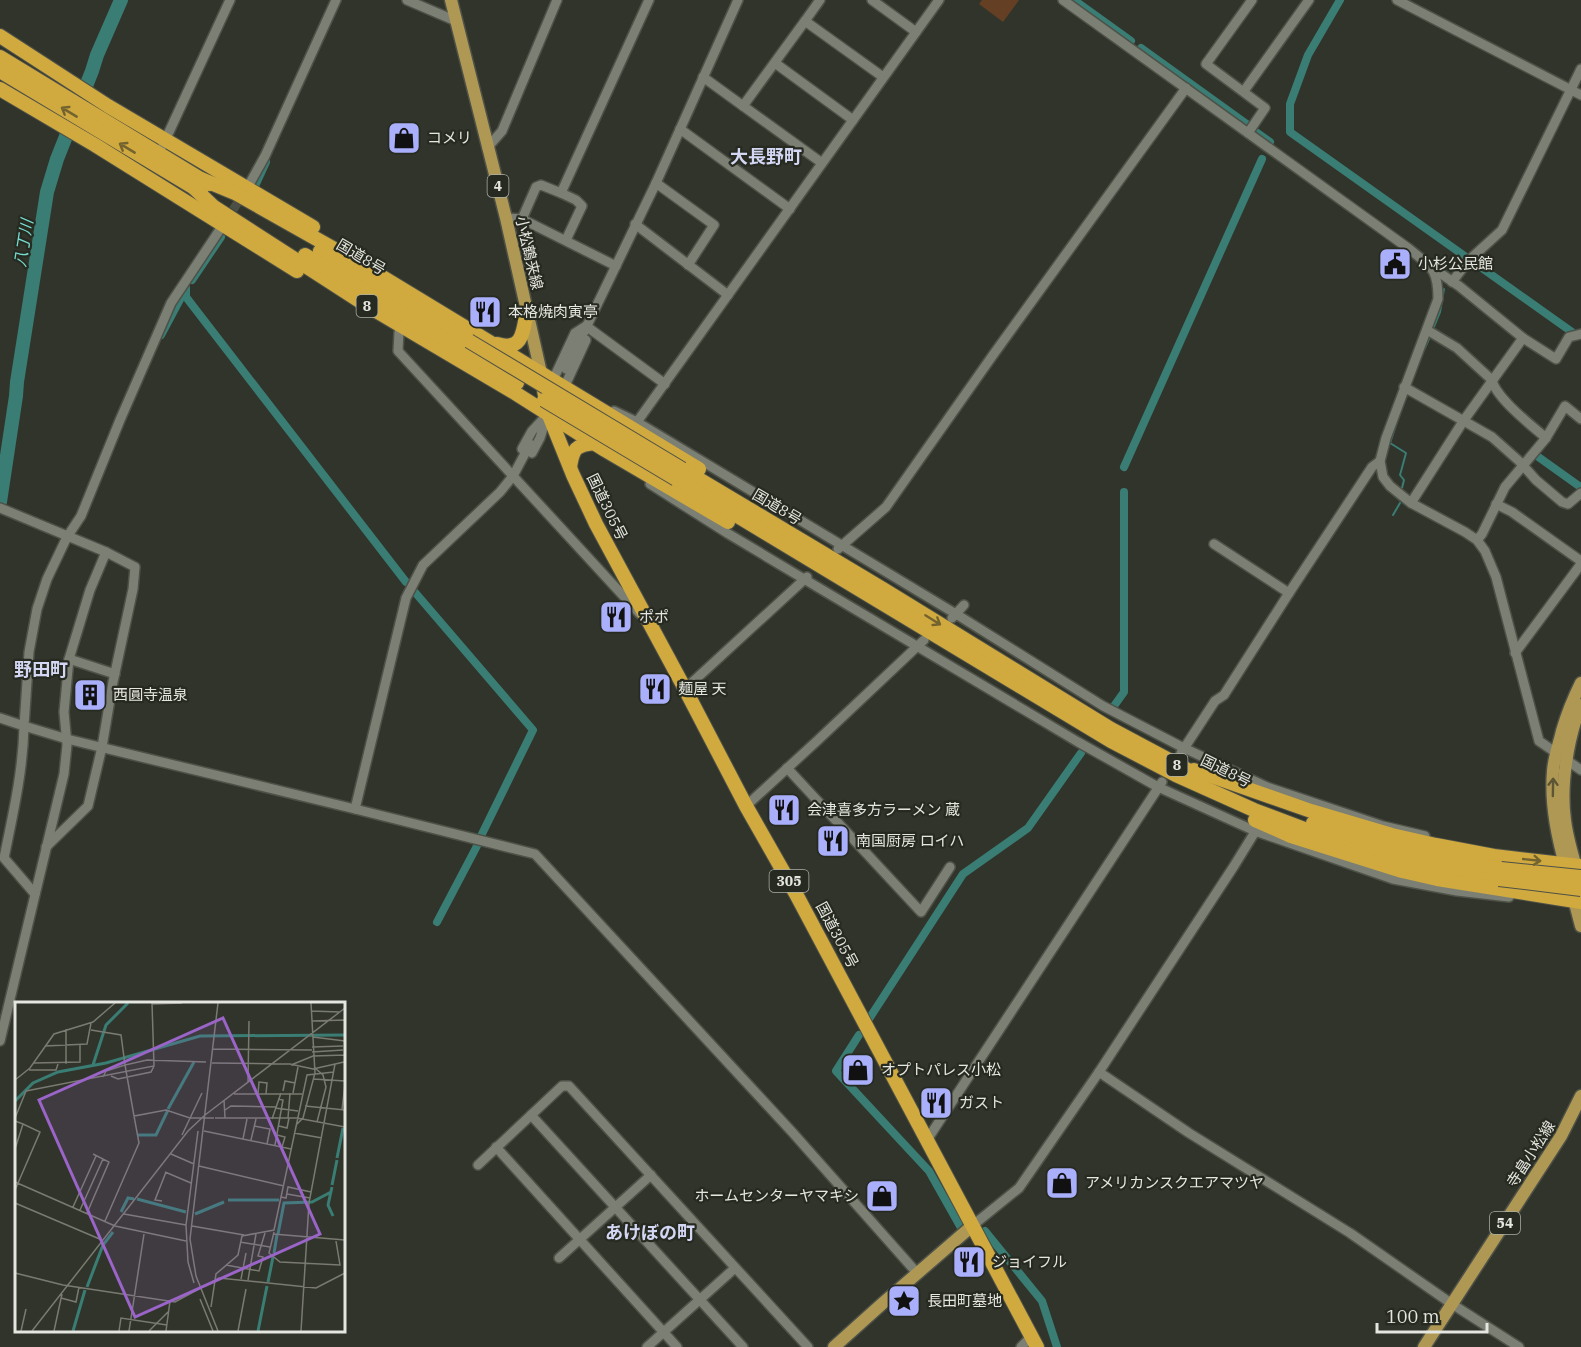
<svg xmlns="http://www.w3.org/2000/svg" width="1581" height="1347" viewBox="0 0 1581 1347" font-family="'IBM Plex Serif','Noto Sans JP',serif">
	<rect width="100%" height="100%" fill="#31342a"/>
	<polygon fill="#653f24" points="982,0 1019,0 1003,22 979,4"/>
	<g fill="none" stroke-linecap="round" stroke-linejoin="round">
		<g stroke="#397d74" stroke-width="2">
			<polyline points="1448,272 1459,253"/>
			<polyline points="1433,329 1440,312 1444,289"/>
			<polyline points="1424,350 1429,339"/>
			<polyline points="1402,488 1404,480 1400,475 1406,453 1390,443 1402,407"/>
			<polyline points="1393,515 1400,503"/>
		</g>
		<g stroke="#397d74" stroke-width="8">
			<polyline points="1074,0 1131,41"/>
			<polyline points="1340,0 1308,55 1290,104 1290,132 1466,257"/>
			<polyline points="1141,48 1248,125"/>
			<polyline points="1256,132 1270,142"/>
			<polyline points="255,186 266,162"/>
			<polyline points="1472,261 1572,332"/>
			<polyline points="192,280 221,237"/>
			<polyline points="186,288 186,297 406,582"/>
			<polyline points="161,335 185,290"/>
			<polyline points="1537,456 1579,486"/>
			<polyline points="1124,467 1262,159"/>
			<polyline points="413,590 533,730 481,836"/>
			<polyline points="1114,706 1124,692 1124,492"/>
			<polyline points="437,922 478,844"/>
			<polyline points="869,1019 963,874 1028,828 1081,753"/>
			<polyline points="859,1035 836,1071 929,1171 960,1226"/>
			<polyline points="985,1231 1042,1301 1057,1347"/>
		</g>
		<polyline stroke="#397d74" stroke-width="14" points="0,502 16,396 17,382 47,192 57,159 92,71 97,55 121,0"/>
		<polyline stroke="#4c4f45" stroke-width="9" stroke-dasharray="9 4.5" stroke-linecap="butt" points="226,221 243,194"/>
		<g stroke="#4e5147" stroke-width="12">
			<g id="minor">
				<polyline points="407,0 456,21"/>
				<polyline points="872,0 916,32"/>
				<path d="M1063,0L1408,248C1431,267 1438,268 1438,299L1386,438L1380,461L1383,477L1390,486L1411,503L1465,532L1477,540L1485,551L1496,577L1539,741L1581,770"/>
				<polyline points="1397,0 1581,95"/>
				<polyline points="805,21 820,0"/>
				<polyline points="775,63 853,120"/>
				<polyline points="703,77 822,163"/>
				<polyline points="1244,91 1309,0"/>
				<polyline points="743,106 805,21 883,77"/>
				<polyline points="680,129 790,209"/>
				<polyline points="1248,133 1265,108 1206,64 1252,0"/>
				<polyline points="163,145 230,0"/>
				<polyline points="487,148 502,131 557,0"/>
				<polyline points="656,183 714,225 688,265"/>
				<polyline points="245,192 265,156 336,0"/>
				<polyline points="506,218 522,219 616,266"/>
				<polyline points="522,219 536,187 541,185 561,193"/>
				<polyline points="635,224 728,295"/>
				<polyline points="223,225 171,303 120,420 81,516 67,537 47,579 37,609 29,652 24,726 67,739 355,809 406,598 423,565 500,492 513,476 530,444"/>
				<polyline points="566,240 582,206 576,200 561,193 649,0"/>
				<polyline points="1431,267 1459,286 1523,338 1556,359 1569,337 1581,334"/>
				<polyline points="1452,282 1468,261 1502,230 1581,69"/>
				<polyline points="586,326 665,384"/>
				<path d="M1427,330L1457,348L1492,380C1496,398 1531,425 1546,438L1565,406L1581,419"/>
				<polyline points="399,332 398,351 640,614"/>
				<polyline points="566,369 656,183 738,0"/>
				<polyline points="552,385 553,380 575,333 586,326"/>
				<polyline points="1404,387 1492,437 1519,461 1536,480 1562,502 1568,504 1581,493"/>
				<polyline points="563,390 586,340"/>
				<polyline points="614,411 637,422 956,614 1103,706 1184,748 1267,787 1383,826 1425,836"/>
				<polyline points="637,422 939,0"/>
				<polyline points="522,449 532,431 545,417"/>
				<polyline points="532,453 540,438 548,413"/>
				<polyline points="650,484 727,533 804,579 1078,742 1158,787 1255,831 1393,879 1457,891 1509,897"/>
				<polyline points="1411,503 1464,420 1523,338"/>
				<polyline points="1496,504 1512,512 1581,561"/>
				<polyline points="0,508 106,552 90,590 69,659 64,712 67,745 64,774 0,1041"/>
				<polyline points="1477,540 1482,534 1505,487 1546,438"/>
				<polyline points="1214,544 1289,593"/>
				<polyline points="838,549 886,507 993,355 1186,88"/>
				<polyline points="952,618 964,605"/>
				<polyline points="1515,653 1581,564"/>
				<polyline points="69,659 115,674"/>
				<polyline points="685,689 807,577"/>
				<path d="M0,718L24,726C23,771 13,814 4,858L35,894"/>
				<polyline points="1181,753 1215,701 1224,695 1289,593 1372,467 1380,461"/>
				<polyline points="787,768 921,912 950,867"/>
				<polyline points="746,806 818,740 924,640"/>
				<polyline points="355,809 535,854 793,1133 917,1273"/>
				<polyline points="46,847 88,806 102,747 113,682 133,589 135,567 106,552"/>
				<polyline points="1099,1072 1189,1133 1350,1233 1452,1304 1519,1347"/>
				<polyline points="531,1115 743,1347"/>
				<polyline points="927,1140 1162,782"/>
				<polyline points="496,1147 677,1347"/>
				<polyline points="478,1165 562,1086 569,1086 808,1347"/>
				<polyline points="972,1226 1019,1188 1099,1072 1234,866 1258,827"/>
				<polyline points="559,1258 651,1175"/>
				<polyline points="647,1347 735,1268"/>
				<polyline points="1021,1347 1031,1337"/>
			</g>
		</g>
		<g stroke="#4e5147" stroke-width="15">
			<g id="major">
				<polyline points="451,0 506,218 541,373"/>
				<path d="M1567,872C1558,840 1550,805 1553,771C1554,757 1559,744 1562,731C1567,714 1573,699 1581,683"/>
				<path d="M1578,874C1573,857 1567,838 1565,820C1560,785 1568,737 1581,705"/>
				<polyline points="1572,892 1581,926"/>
				<polyline points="834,1347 883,1303 972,1226"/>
				<polyline points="1424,1347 1561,1136 1581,1096"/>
			</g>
		</g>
		<g stroke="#4e5147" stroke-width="16">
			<g id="highway">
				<polyline points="0,36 108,106 313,227"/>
				<polyline points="0,57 209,184"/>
				<polyline points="0,71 201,192"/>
				<polyline points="0,89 95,145 297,271"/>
				<polyline points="201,179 235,193 361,264 699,469"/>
				<polyline points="194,188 214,207 366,305 515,393 605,450 728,522"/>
				<polyline points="320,251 469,341"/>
				<polyline points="305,255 517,383"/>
				<path d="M497,344C524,352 523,330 527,310"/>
				<polyline points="541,373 548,413 573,475 596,524 685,689 746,806 796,894 1037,1347"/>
				<path d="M570,467C573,449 575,445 595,443"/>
				<polyline points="682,469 883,589 1111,729 1201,777"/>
				<polyline points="676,479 1111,741 1176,775 1254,810 1339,842 1413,862 1499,879"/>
				<polyline points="1194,770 1311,811 1392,835 1436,845 1494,856 1581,866"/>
				<polyline points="1255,820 1291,836 1402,871 1437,879 1581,902"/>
				<path d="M1313,823C1375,843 1437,858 1501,869"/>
			</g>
		</g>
		<use href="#minor" stroke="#7c7f73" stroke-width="9"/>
		<use href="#major" stroke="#ae9854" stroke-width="12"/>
		<use href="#highway" stroke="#d0a93f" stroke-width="14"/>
		<g stroke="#4e5147" stroke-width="16" stroke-linecap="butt">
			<g id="highway-bridge">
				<polyline points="469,341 682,469"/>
				<polyline points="544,400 676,479"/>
				<polyline points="1501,869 1581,877"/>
				<polyline points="1499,879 1581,889"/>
			</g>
		</g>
		<use href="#highway-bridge" stroke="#d0a93f" stroke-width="14"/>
	</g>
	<defs><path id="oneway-shaft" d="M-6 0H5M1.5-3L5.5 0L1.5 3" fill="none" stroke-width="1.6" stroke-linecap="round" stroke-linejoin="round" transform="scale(1.5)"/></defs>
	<g stroke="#73632e">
		<use href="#oneway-shaft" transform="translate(69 112) rotate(-149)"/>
		<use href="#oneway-shaft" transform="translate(127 148) rotate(-149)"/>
		<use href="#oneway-shaft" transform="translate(933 620) rotate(32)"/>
		<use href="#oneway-shaft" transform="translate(1532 860) rotate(6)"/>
	</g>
	<use stroke="#5d5635" href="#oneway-shaft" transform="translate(1553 787) rotate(-89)"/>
	<defs>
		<g id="shop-square" transform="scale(1.725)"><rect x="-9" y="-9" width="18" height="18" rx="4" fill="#aaaffb" stroke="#272a20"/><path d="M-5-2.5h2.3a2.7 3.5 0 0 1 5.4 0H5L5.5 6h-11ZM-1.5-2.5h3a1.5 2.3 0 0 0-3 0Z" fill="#111"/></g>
		<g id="civic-square" transform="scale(1.725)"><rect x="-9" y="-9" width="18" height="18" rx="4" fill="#aaaffb" stroke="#272a20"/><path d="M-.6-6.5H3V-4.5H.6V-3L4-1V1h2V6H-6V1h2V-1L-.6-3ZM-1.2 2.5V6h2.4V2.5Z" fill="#111"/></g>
		<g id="restaurant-square" transform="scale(1.725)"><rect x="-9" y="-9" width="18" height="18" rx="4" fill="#aaaffb" stroke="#272a20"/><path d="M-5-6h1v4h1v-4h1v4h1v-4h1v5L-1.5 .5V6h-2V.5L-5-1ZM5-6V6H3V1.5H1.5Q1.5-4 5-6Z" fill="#111"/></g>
		<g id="building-square" transform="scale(1.725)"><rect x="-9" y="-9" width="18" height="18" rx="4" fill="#aaaffb" stroke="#272a20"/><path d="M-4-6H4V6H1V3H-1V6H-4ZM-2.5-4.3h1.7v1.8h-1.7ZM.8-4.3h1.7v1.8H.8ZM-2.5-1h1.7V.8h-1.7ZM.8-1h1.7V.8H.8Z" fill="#111"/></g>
		<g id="sight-square" transform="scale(1.725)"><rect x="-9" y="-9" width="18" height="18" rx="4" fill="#aaaffb" stroke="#272a20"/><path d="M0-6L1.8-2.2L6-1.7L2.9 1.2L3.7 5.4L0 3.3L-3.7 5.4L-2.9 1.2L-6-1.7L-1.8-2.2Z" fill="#111"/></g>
	</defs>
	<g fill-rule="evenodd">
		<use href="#shop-square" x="404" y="138"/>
		<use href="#civic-square" x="1395" y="264"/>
		<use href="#restaurant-square" x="485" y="312"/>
		<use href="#restaurant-square" x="616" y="617"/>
		<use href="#restaurant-square" x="655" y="689"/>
		<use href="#building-square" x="90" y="695"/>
		<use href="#restaurant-square" x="784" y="810"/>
		<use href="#restaurant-square" x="833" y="841"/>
		<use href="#shop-square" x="858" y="1070"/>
		<use href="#restaurant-square" x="936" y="1103"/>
		<use href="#shop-square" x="1062" y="1183"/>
		<use href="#shop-square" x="882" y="1196"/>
		<use href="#restaurant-square" x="969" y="1262"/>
		<use href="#sight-square" x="904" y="1301"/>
	</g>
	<g text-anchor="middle" stroke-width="4.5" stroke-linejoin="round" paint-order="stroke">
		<g fill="#272a20" stroke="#abaea6" stroke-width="1.5">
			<rect x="487.5" y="175" width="21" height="22" rx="4.5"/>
			<rect x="356.5" y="295" width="21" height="22" rx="4.5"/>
			<rect x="1166.5" y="754" width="21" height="22" rx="4.5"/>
			<rect x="769.5" y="870" width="39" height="22" rx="4.5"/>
			<rect x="1490" y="1212" width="30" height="22" rx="4.5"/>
		</g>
		<g font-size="14" font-weight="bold" fill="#e4e6df">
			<text x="498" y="191">4</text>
			<text x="367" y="311">8</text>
			<text x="1177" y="770">8</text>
			<text x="789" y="886">305</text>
			<text x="1505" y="1228">54</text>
		</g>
		<g font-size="15" fill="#e4e6df" stroke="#272a20" text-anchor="start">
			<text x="427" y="143">コメリ</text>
			<text x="1418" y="269">小杉公民館</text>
			<text x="508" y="317">本格焼肉寅亭</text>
			<text x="639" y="622">ポポ</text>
			<text x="678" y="694">麺屋 天</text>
			<text x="113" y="700">西圓寺温泉</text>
			<text x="807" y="815">会津喜多方ラーメン 蔵</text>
			<text x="856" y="846">南国厨房 ロイハ</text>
			<text x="881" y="1075">オプトパレス小松</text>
			<text x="959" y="1108">ガスト</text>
			<text x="1085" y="1188">アメリカンスクエアマツヤ</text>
			<text x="859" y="1201" text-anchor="end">ホームセンターヤマキシ</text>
			<text x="992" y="1267">ジョイフル</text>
			<text x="927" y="1306">長田町墓地</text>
		</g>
		<g font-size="15" fill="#e4e6df" stroke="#272a20">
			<text transform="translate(529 253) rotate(77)" y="5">小松鶴来線</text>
			<text transform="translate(361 257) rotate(31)" y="5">国道8号</text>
			<text transform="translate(607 507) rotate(64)" y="5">国道305号</text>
			<text transform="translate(777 507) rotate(31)" y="5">国道8号</text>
			<text transform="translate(1226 771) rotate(26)" y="5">国道8号</text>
			<text transform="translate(837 935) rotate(62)" y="5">国道305号</text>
			<text transform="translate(1531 1154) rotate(-57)" y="5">寺畠小松線</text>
		</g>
		<g font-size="16" font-style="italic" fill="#75ded0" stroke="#272a20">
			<text transform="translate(23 243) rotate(-81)" y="6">八丁川</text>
		</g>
		<g font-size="18" font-weight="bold" fill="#d4d7f4" stroke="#272a20">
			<text x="766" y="163">大長野町</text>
			<text x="41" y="676">野田町</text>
			<text x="650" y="1239">あけぼの町</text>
		</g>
	</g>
	<g transform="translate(15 1002)">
		<rect width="330" height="330" fill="#31342a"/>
		<path fill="none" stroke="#397d74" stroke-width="3" d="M78,63L91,23L113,1M0,99L18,81L43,70L91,61L185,34L330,33M153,107L179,60M123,133H141L153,108M322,156L328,126M317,183L322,158M317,185L313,203L318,214M122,197L171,210M213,198H264M106,210L113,196L119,197M180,212L209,200M263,232L269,201L297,200L316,190M259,251L262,233M253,280L258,255M72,285L88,243L98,230M58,329L70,288M243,329L252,284"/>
		<path fill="none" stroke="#797b72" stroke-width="1.5" d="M137,2L167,1M296,9L325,10M297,19L330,18M76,28L106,33L110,63L91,69L88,75M298,35L330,39M30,44L72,42L76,21M297,45L328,44M198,47L297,48M297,50L328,48M191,60L132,58L110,63L119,114L151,108L175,116H199M19,61L65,60V42M197,61L275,62L298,67L329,60M51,62V27M330,62V18M276,63L298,54L330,53M301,67L308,73L311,85L302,120M14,68H41L43,62M96,74L103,77L136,70L139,64M298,77L330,79M0,78L15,66L39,32L78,20L100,1M233,80L234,19M11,89L139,64L137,1M268,89L270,79L280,81M278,91L283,65M219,92H287M243,92L244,80L252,81L251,92M209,98L210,116M290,104L330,108M260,106L283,109M210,108L216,104L261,105M327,108L330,82M190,113L330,6M0,116L11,89M200,116H282L330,125M273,116L275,91M257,117L266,91M0,119L8,122L0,147M281,123L288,116L300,71L296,1M239,124L255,127L252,142M264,124L272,126L274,116M189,129L276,147M279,131L307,136M167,133L187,91M262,133L270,135L267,145M228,137L232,117M236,138L241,117M260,143L268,98L263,97M156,152L179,162M184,164L269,184M150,170L176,181M0,180L100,224M0,188L25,130L8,122M272,192L295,196M266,195L271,196L273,185L296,190M147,199L140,198L151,170M0,201L87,238M58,205L81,154M65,208L88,157M72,211L94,160L78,152M109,212L171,223M90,219L124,141L119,114M100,224L171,239M177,224L229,233M259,230L254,251L265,260L325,263L321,239M258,232L330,238M225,240L255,245M211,263L244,269L248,255L243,254L250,231M0,271L48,283L160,300L204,276L301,286L330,271M226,277L231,251M233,278L241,232M179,281L173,260L171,223L183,129M46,296L61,300L64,285M185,297L198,329M196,305L201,272L223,253L227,234L259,228L292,73L319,70M6,329L11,307M17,329L173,129L190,113M39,329L47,292M104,329L106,316L152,323M114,329L129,232M134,329L154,309M151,329L155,299M203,329L181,274L175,237L203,1M223,329L231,287M286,329L294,201L320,62"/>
		<path fill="#9a64c9" fill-opacity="0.15" stroke="#9a64c9" stroke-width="3" d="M208,16L305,232L120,315L24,98Z"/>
		<rect width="330" height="330" fill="none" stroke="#e4e6df" stroke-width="3"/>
	</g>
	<path d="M1377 1323v9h110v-9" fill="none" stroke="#e4e6df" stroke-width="3"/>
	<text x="1386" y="1323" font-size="18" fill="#e4e6df" stroke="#272a20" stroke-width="4.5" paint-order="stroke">100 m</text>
</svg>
